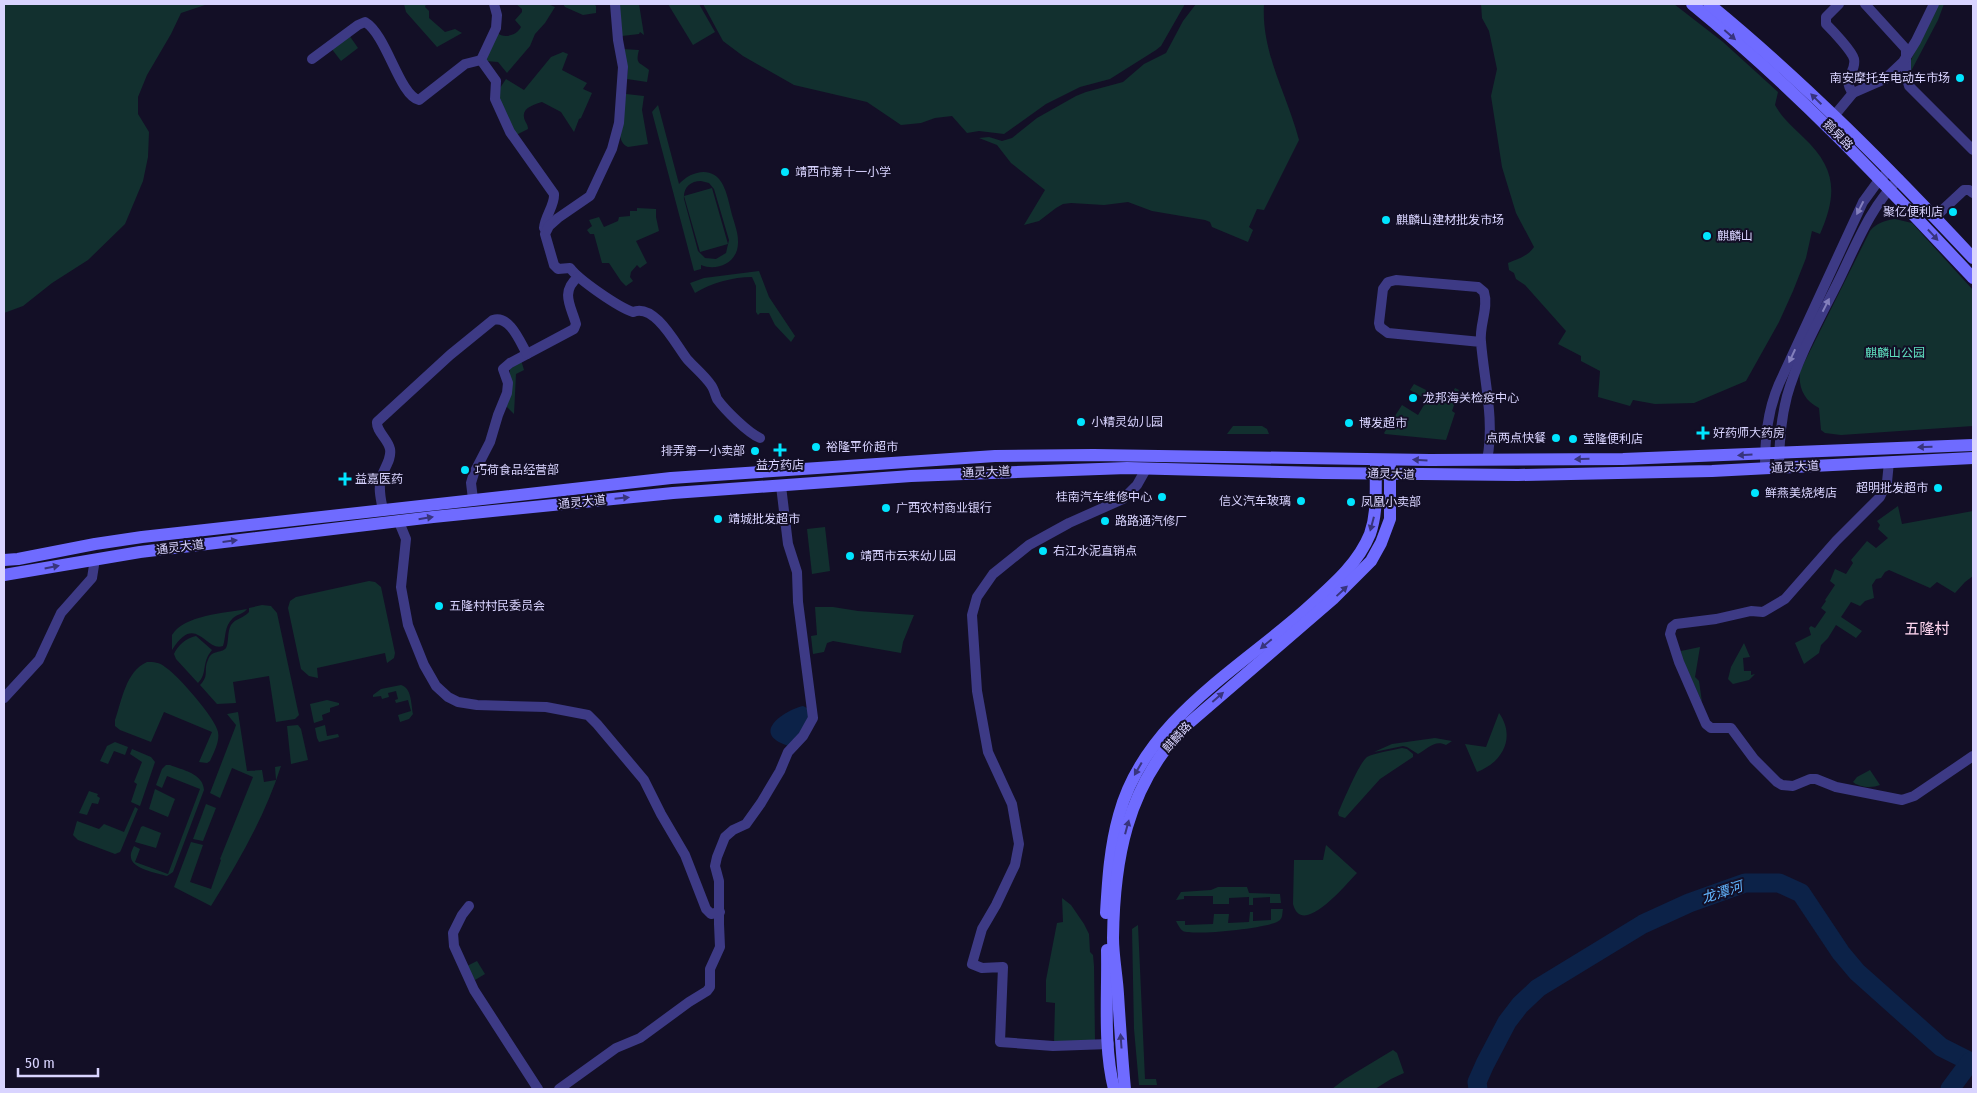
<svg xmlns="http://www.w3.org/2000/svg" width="1977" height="1093" viewBox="0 0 1977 1093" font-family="'Fira Sans Condensed','Noto Sans SC',sans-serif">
	<rect width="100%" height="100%" fill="#130f26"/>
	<g fill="#12302f" fill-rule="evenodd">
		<polygon points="4,4 208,4 181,13 171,34 147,75 138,97 138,114 149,132 148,157 143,181 125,224 88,260 52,283 23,306 4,313"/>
		<polygon points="404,4 426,4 425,7 429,11 429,18 445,32 455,29 462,33 437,47 406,12"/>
		<path d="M516,4H548L555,7L545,23L535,34L530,46L507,73L498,62L486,61V53L497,33C505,39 517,35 521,27L515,20L522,12V9Z"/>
		<polygon points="563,4 594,4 596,6 596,13 583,15 565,7"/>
		<polygon points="619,4 639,4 644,35 640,32 639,34 622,36"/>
		<polygon points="668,4 699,4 715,32 693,45"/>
		<polygon points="703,4 1185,4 1161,46 1156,50 1110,79 1080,87 1046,104 1004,134 979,131 967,133 952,116 935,118 921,123 901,125 867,102 794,85 743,56 723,41"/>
		<path d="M1196,4H1264C1261,53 1287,94 1299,140L1264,210L1257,209L1249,227L1253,230L1248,242L1212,227L1210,222L1205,220L1152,211L1128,202L1104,205L1071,203L1063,204L1056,208L1039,221L1024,225L1045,190L1011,163L997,145L979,138L989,137L1002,141L1012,138L1037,118L1076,96L1086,92L1123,82L1144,64L1166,53L1183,21Z"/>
		<path d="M1481,4H1674L1723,42L1778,92L1775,105C1782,118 1792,126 1803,137C1836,168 1838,193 1820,234L1812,231L1806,258L1793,291L1779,322L1746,381L1694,403L1655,404L1633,400L1630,406L1598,397L1600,371L1581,361V356L1558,344L1566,331L1525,285L1516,279L1514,273L1509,270L1508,263C1518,259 1528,256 1534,247L1516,213L1502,167L1491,96L1497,69L1489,31L1482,18Z"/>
		<polygon points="1938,4 1944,4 1938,20 1910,73 1911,60"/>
		<polygon points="349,35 358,48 341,61 331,48"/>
		<path d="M622,49L639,50C635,65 640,62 649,70L647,82L627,79L628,68Z"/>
		<path d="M563,52L568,54L562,70L587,83L583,89L592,93L581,118L579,119L574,132L561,112L542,102C535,104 522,108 524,117C524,121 528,124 528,129L516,135L500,102V88L506,79L524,90L551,57Z"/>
		<path d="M626,94L644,96L642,110L648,144L628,147C612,141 624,107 626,94Z"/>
		<path d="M658,105L679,184C691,171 713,165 723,185C727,193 729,203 731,211C733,220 738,231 738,241C739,262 718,272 701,265V269L694,271L652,112ZM701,181L709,183L714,189L729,240L726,253L716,259L705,258L698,251L684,199C683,188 690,181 701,181Z"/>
		<polygon points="712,188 728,244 700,252 684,196"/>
		<polygon points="637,208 656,209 656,217 659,231 636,241 647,263 640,268 637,265 631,272 630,277 633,281 626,286 621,281 609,263 602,263 594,234 590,234 587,230 592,226 589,220 599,217 604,227 618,221 619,217 630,216 630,211 637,211"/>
		<path d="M1895,219L1912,223L1973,290V426L1841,435L1825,433L1821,430L1819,408C1804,401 1798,387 1800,371L1870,231C1876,223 1886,220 1895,219Z"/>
		<path d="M759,271L769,297L795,336L791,342L775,325L769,313H760L758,315L756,312V286L752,277C733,277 711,283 695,293L690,283L704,278Z"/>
		<polygon points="521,360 524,370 516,374 514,414 505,405 510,379 510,369"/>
		<polygon points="1414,384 1448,401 1455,388 1459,390 1452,411 1455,413 1446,440 1385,434 1384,433 1402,405 1418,415 1427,400 1410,390"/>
		<polygon points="1233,426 1262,426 1267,429 1269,434 1227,434"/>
		<polygon points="1898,506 1902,524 1973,511 1973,576 1965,582 1955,593 1937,582 1930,588 1889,570 1885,572 1881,578 1876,579 1872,585 1874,598 1865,601 1860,606 1851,602 1841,617 1862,631 1856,638 1836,625 1828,638 1821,645 1819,653 1804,664 1795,643 1811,635 1809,628 1811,626 1815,628 1826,612 1821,608 1826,601 1825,600 1835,585 1830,581 1835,569 1846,574 1853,563 1851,560 1867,541 1876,548 1888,538 1878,529 1880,525 1877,521"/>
		<polygon points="825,527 830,571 812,574 807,529"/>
		<polygon points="369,581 375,582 381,587 395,653 394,658 387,663 385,653 317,668 318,678 309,676 301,669 288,608 290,601 296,597"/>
		<path d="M262,605L271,606L277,613L298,711L299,715L295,719L276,722L269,676L233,682L236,703L217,704L200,685C210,675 203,670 208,660C212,649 221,654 226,648C229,643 227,632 231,625C236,618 244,618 249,612V608Z"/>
		<polygon points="815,607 833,607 858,611 914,615 903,642 901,653 833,641 827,643 824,652 813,654 811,636 817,635"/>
		<path d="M247,609C243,614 238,614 233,618C224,626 226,637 223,646C206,653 196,611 172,650V635C184,615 225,613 247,609Z"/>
		<path d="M196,636L212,650C201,663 208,673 198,683L176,659L174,654C178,645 186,638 196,636Z"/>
		<polygon points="1744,643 1750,657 1743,658 1744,671 1751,671 1751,675 1755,674 1749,680 1733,684 1728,679 1731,667"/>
		<polygon points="1700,647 1695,677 1699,681 1702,702 1682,658 1681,651"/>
		<path d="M147,662C154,662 159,662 165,667C177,674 216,719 218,732C220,741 214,752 210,761L207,763L199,762L212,732L164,712L151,742L120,730L115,726V720C122,700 126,671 147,662Z"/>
		<path d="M401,685C412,688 411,705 413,714L409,719L400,722L398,715L411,711L408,700L396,703L395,700L398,699L396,691L388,693L389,697L382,699L381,696L373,697V695L381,689Z"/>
		<polygon points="327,700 339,703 339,705 330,708 330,712 322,715 323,720 314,723 310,704"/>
		<path d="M238,712L247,771L262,770L264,782L276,780L275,767L281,766C265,816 239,861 211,906L174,887L191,842L203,845L190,882L211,889L221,860L220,859L253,777L232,768L220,798L210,793L235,728L236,725L227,714Z"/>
		<path d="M1499,713C1516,737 1503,762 1477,772L1465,744L1486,747Z"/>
		<polygon points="298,725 301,729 308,760 291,764 287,726"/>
		<polygon points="325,725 327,736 338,734 339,737 319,742 317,738 315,728"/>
		<path d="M1435,738L1452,741L1446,745C1435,739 1427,749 1418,754L1407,747L1403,746L1374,752L1392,744Z"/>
		<polygon points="115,742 128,747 125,755 114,751 108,764 100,761 107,746"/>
		<path d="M1402,748L1407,749L1413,754V757L1380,779L1345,818L1339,816L1338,813C1343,802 1359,763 1367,757C1374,753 1394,750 1402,748Z"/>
		<polygon points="132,749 151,757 155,762 140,806 131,802 137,784 134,782 142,762 130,754"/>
		<path d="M166,765H170C182,770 203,773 204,790L173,872L167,876C157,873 133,869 131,858C130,854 132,850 134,846L140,849L135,862L168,874L200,789L167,776L162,788L156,785L162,769Z"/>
		<path d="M1870,770L1880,785C1873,788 1860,788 1853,782L1857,777Z"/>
		<polygon points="155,789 175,799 168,817 149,809"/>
		<polygon points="89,791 98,794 97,796 100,798 98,804 92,803 87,815 79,813"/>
		<polygon points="206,804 216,808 203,841 193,839"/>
		<polygon points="135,807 138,809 121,850 120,852 115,854 78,840 73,835 77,821 99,829 104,824 124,832"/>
		<polygon points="143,826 161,833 156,848 135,842 141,827"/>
		<path d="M1326,845L1357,873C1347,883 1302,939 1293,904L1294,860H1323Z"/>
		<polygon points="1218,887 1247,887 1249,893 1280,894 1281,903 1270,903 1270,897 1253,898 1253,905 1249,905 1249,897 1229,898 1229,904 1213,904 1213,896 1184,896 1184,899 1176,900 1181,892 1211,890"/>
		<polygon points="1062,898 1071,905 1084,924 1089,934 1090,952 1093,955 1094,966 1095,1041 1054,1043 1055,1003 1046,1002 1046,980 1057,923 1063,922"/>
		<path d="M1271,909H1283C1282,913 1283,917 1280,920C1273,928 1193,936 1183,931C1180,929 1178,925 1176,921H1185V925L1213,924L1214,914H1229L1228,923L1249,922L1250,912H1253V921L1271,920Z"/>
		<polygon points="1138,925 1145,1079 1156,1079 1157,1085 1139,1085 1134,1029 1132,929"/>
		<polygon points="477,961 485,974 475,980 467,966"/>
		<polygon points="1393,1050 1397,1053 1404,1073 1391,1079 1375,1089 1332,1089 1345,1079"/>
	</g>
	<path fill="#0c2248" d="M803,706L807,708L809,717L801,731L788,746C786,745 783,744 781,743C753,730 788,709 803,706Z"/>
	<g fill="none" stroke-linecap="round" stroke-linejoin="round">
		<g stroke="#0c2248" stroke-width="19">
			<polyline points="1478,1089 1477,1082 1485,1064 1507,1022 1520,1005 1538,988 1643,924 1689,903 1745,883 1779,883 1801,893 1841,953 1857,972 1941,1047 1973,1063"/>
			<polyline points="1950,1089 1970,1062"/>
		</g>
		<g stroke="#3d3a85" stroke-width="10">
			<path d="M494,4L497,15L496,28L481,60L496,81L495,99L510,132L554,194C555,205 545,216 544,228L546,230"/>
			<path d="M615,4L618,40L623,67L619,123L612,149L590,196L558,218L549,226L545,234L554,265L558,269L570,268C579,280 618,307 633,312C655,303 676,345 687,359C695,368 704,375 711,385C714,389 715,394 717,399C725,410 748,433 760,438"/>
			<path d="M1839,4L1826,17V24C1832,30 1852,51 1854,59C1857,72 1841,78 1853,93"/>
			<polyline points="1865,4 1906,49 1906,75 1909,86 1973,150"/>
			<path d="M312,59L358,25L365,22C387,35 399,95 419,100L465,64L481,60"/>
			<polyline points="1834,116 1853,93 1885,79 1903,62 1916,41 1934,4"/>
			<polyline points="1935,217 1964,190 1969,190 1973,193"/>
			<path d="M1481,342L1388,333L1380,327L1379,323L1383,289L1388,282L1396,280L1478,287L1484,292C1489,308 1479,325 1481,342C1484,380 1495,421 1487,460"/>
			<polyline points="1889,462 1887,482 1880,497 1836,541 1785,599 1763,612 1751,611 1716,619 1676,624 1672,627 1670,634 1679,662 1706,724 1711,728 1731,728 1754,759 1777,782 1782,785 1793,786 1810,779 1816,779 1836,787 1902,800 1914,796 1973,756"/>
			<path d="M1765,468C1765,439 1767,412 1779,384L1863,202L1879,180L1890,170"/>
			<path d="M1779,468C1779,444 1781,419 1787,396C1798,357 1819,320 1837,284C1855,248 1869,208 1899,179"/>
			<path d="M473,499L471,483L474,473L490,442L498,415L507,393L508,383L503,369L510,363L574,329L576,324C571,306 560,292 578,277"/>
			<path d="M383,510C381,500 378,489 381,479C383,469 392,460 390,449C388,439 376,431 377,422L450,355L493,320C510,315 520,342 527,354"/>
			<polyline points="399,522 406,539 401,587 408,625 424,665 436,686 448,697 458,702 477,705 546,707 588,715 597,724 644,780 661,814 685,855 706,909 711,914 720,912"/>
			<polyline points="4,698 39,660 61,613 92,578 95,559"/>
			<polyline points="469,906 462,915 453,933 454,946 474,990 538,1089"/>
			<polyline points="1109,1044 1053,1046 1000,1042 1003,967 982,968 972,964 982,929 996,905 1015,865 1019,844 1012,804 988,752 977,691 972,615 977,597 993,574 1029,545 1069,523 1123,499 1137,485 1146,469"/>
			<polyline points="559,1089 616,1048 640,1038 689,1002 707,991 710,987 710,969 720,947 719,924 719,881 715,866 717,857 725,837 733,830 746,824 761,803 780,771 788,752 803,736 813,718 798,602 797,572 788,544 781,486"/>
		</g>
		<g stroke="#6f6bff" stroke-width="12">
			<path d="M1692,4C1794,87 1883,182 1973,278"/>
			<path d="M1709,4C1804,82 1890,169 1973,258"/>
			<polyline points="4,560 18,559 95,544 142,537 671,478 995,456 1094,455 1430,460 1623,459 1973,445"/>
			<polyline points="4,575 140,552 433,517 673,493 911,476 1127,468 1323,473 1518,475 1712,471 1973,458"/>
			<path d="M1106,913C1108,879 1110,847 1119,815C1144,722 1236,671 1304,611C1329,588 1357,566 1370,534C1378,511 1375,490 1376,466"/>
			<path d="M1107,950C1108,996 1103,1045 1114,1089"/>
			<path d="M1125,1089C1122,1058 1120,1026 1118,994C1117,976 1113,956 1113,938C1114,858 1127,790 1181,730L1333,599L1371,561L1381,543L1390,519V466"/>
		</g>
	</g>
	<defs><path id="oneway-solid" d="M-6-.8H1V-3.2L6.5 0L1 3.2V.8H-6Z" transform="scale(1.25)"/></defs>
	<g fill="#38347d">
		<use href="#oneway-solid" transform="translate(1730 35) rotate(41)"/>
		<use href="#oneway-solid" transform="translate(1816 99) rotate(-136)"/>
		<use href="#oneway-solid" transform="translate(1933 235) rotate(47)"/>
		<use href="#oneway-solid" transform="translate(1925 447) rotate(178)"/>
		<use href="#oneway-solid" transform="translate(1745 455) rotate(177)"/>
		<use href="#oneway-solid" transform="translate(1582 459) rotate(179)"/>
		<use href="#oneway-solid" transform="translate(1420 460) rotate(-177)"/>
		<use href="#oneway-solid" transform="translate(622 498) rotate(-6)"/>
		<use href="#oneway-solid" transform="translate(426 518) rotate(-9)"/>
		<use href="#oneway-solid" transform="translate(1372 524) rotate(105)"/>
		<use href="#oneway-solid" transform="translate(230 541) rotate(-7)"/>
		<use href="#oneway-solid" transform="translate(52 567) rotate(-11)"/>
		<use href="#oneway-solid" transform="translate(1342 591) rotate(-43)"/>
		<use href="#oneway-solid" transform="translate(1266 644) rotate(140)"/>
		<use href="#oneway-solid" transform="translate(1218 697) rotate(-41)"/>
		<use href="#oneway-solid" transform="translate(1138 769) rotate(120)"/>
		<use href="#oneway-solid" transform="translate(1127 827) rotate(-75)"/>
		<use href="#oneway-solid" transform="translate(1121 1041) rotate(-94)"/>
	</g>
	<g fill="#837fbc">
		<use href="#oneway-solid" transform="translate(1860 208) rotate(117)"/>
		<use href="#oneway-solid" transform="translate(1826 305) rotate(-63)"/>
		<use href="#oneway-solid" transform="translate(1792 356) rotate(115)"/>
	</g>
	<g fill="#00e5ff" stroke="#130f26" stroke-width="2">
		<circle cx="1960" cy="78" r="5"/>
		<circle cx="785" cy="172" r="5"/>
		<circle cx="1953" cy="212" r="5"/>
		<circle cx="1386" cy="220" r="5"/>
		<circle cx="1707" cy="236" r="5"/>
		<circle cx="1413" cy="398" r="5"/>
		<circle cx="1081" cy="422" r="5"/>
		<circle cx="1349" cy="423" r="5"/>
		<path d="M1700.5 425.5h5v5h5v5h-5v5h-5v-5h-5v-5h5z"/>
		<circle cx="1556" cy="438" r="5"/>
		<circle cx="1573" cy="439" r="5"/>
		<circle cx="816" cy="447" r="5"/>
		<path d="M777.5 442.5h5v5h5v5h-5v5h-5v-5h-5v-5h5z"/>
		<circle cx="755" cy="451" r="5"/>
		<circle cx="465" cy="470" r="5"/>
		<path d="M342.5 471.5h5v5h5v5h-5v5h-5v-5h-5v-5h5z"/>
		<circle cx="1938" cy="488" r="5"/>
		<circle cx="1755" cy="493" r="5"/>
		<circle cx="1162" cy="497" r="5"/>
		<circle cx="1301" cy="501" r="5"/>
		<circle cx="1351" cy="502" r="5"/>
		<circle cx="886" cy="508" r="5"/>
		<circle cx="718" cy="519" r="5"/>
		<circle cx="1105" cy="521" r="5"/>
		<circle cx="1043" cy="551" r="5"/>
		<circle cx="850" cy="556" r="5"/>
		<circle cx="439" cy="606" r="5"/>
	</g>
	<g text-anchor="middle" stroke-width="4" stroke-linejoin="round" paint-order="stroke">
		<g font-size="12" fill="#d9d4ff" stroke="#130f26" text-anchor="start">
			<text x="1950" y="82" text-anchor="end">南安摩托车电动车市场</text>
			<text x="795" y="176">靖西市第十一小学</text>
			<text x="1943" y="216" text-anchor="end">聚亿便利店</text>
			<text x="1396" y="224">麒麟山建材批发市场</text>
			<text x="1717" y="240">麒麟山</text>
			<text x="1423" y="402">龙邦海关检疫中心</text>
			<text x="1091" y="426">小精灵幼儿园</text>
			<text x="1359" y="427">博发超市</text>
			<text x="1713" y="437">好药师大药房</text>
			<text x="1546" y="442" text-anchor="end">点两点快餐</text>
			<text x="1583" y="443">莹隆便利店</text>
			<text x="826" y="451">裕隆平价超市</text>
			<text x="745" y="455" text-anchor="end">排弄第一小卖部</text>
			<text x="780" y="469" text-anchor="middle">益方药店</text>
			<text x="475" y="474">巧荷食品经营部</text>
			<text x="355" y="483">益嘉医药</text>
			<text x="1928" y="492" text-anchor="end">超明批发超市</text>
			<text x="1765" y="497">鲜燕美烧烤店</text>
			<text x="1152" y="501" text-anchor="end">桂南汽车维修中心</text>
			<text x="1291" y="505" text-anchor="end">信义汽车玻璃</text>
			<text x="1361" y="506">凤凰小卖部</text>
			<text x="896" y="512">广西农村商业银行</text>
			<text x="728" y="523">靖城批发超市</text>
			<text x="1115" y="525">路路通汽修厂</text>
			<text x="1053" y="555">右江水泥直销点</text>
			<text x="860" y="560">靖西市云来幼儿园</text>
			<text x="449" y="610">五隆村村民委员会</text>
		</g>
		<g font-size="12" fill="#d9d4ff" stroke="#130f26">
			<text transform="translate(1838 135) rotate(45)" y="4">鹅泉路</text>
			<text transform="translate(1795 467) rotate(-3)" y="4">通灵大道</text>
			<text transform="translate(986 472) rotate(-2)" y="4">通灵大道</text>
			<text transform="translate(1391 474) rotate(2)" y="4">通灵大道</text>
			<text transform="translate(582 502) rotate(-6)" y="4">通灵大道</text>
			<text transform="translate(180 547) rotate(-7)" y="4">通灵大道</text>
			<text transform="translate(1177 737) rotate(-48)" y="4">麒麟路</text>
		</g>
		<g font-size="12" fill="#5fe0c0" stroke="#130f26">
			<text x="1895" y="357">麒麟山公园</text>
		</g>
		<g font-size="14" font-style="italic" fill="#62b6ff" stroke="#130f26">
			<text transform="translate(1722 892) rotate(-18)" y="5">龙潭河</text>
		</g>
		<g font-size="15" fill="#ffd6f0" stroke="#130f26">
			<text x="1927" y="634">五隆村</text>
		</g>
	</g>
	<rect width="1977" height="1093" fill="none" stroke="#d9d4ff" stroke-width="10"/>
	<path d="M18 1068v8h80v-8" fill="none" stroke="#d9d4ff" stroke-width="2.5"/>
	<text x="25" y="1068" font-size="15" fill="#d9d4ff" stroke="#130f26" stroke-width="4" paint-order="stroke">50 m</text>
</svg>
